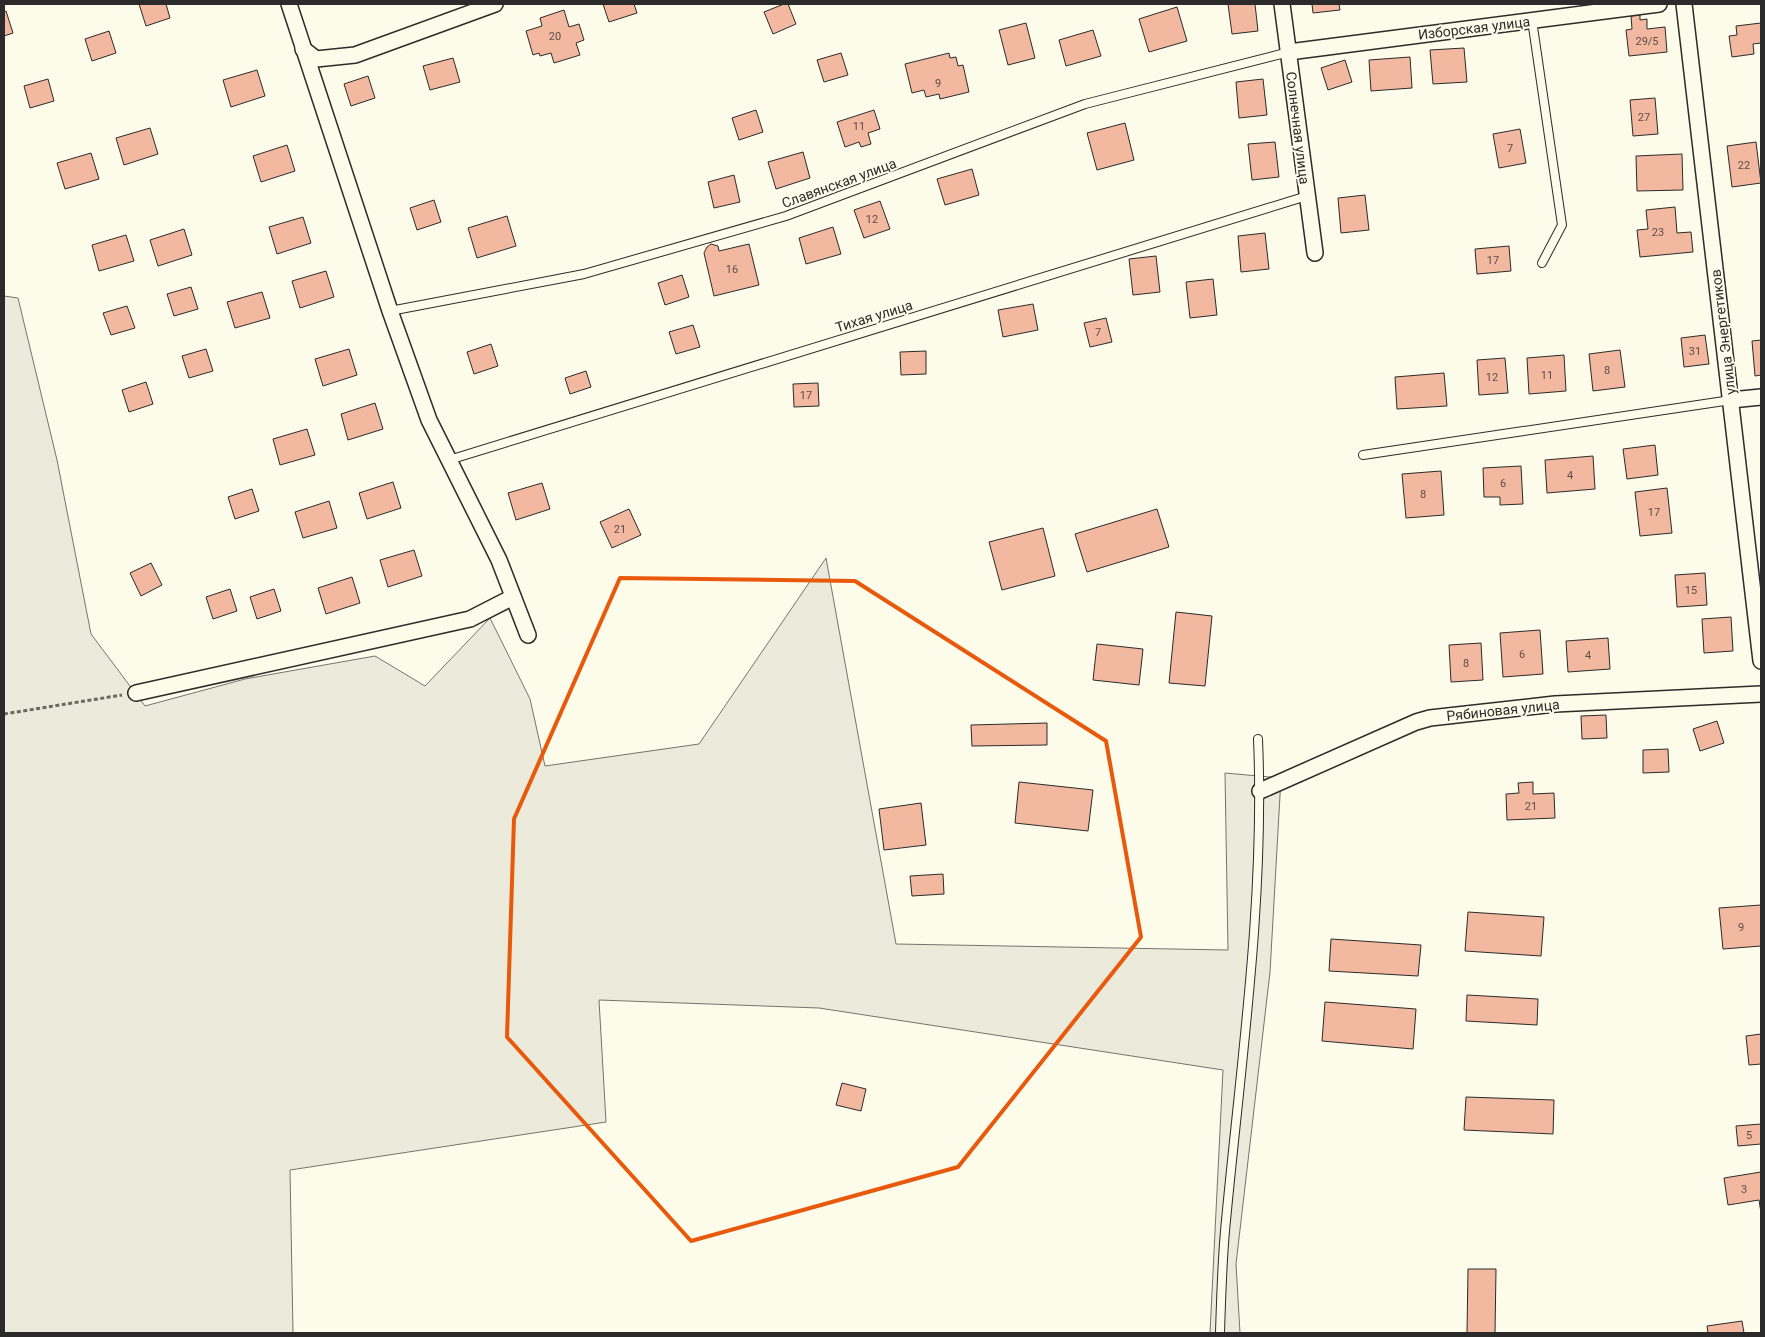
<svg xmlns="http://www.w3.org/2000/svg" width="1765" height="1337" viewBox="0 0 1765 1337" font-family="Roboto,sans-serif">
	<rect width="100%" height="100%" fill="#fdfbea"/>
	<polygon fill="#ecebdb" stroke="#74746e" points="4,296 18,298 57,460 91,634 145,706 245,679 375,656 425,686 490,618 530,699 545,766 699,744 826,558 896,944 1228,950 1225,773 1281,778 1270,972 1236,1264 1240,1333 1210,1333 1223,1070 819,1008 599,1000 606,1122 290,1170 293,1333 4,1333"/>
	<g fill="#f2b8a0" stroke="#2b2b2b">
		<polygon points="139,4 166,4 170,18 146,26"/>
		<polygon points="603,4 634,4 637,13 609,22"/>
		<polygon points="784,4 788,4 796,24 773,34 764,12"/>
		<polygon points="1228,4 1255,4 1258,31 1232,34"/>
		<polygon points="1312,4 1339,4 1340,10 1313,13"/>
		<polygon points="1177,7 1187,41 1149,52 1139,19"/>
		<polygon points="564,10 569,27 579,24 584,40 576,43 580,55 554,63 551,53 540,56 539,53 533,55 526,31 542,26 540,18"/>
		<polygon points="6,11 13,33 4,36 4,12"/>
		<polygon points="1640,15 1640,20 1647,19 1647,29 1665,27 1667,52 1629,56 1626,30 1632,29 1631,16"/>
		<polygon points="1026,23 1035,58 1008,65 999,30"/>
		<polygon points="1761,23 1761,43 1753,44 1754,54 1732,57 1729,36 1737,35 1736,26"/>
		<polygon points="1093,30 1101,56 1066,66 1059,40"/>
		<polygon points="109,31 116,53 92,61 85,39"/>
		<polygon points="1464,48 1467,82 1433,84 1430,50"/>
		<polygon points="841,53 848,75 824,82 817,60"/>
		<polygon points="949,53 950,58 956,57 958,66 963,65 969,92 940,99 939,94 926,97 924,90 912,93 905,64"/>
		<polygon points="1410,57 1412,88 1371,91 1369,60"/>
		<polygon points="453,58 460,82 430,90 423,66"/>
		<polygon points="1345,60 1352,82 1328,90 1321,68"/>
		<polygon points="257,70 265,96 231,107 223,80"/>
		<polygon points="368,76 375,98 351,106 344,84"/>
		<polygon points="48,79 54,101 30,108 24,86"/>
		<polygon points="1263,79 1267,115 1239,118 1236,82"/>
		<polygon points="1655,98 1658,134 1633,136 1630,100"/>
		<polygon points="756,110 763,132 739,140 732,118"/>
		<polygon points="874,110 880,129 868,133 871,144 861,147 859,142 845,147 837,122"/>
		<polygon points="1125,123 1134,160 1097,170 1087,133"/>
		<polygon points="150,128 158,154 124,165 116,138"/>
		<polygon points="1520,129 1526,163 1499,168 1493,134"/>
		<polygon points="1275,142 1279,177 1252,180 1248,144"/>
		<polygon points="1756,142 1761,183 1732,187 1727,146"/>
		<polygon points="287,145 295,171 261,182 253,156"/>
		<polygon points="803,152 810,178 776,189 768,162"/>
		<polygon points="91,153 99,179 65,189 57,163"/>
		<polygon points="1682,154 1683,190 1637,191 1636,156"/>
		<polygon points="972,169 979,195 945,205 937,179"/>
		<polygon points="734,175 740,202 714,208 708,182"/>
		<polygon points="1365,195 1369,230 1341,233 1338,198"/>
		<polygon points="434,200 441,222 417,230 410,208"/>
		<polygon points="880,201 890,229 864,238 854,210"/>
		<polygon points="1675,207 1677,233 1691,232 1693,252 1640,257 1637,230 1648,229 1646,210"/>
		<polygon points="507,216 516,246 477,258 468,228"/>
		<polygon points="303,217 311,243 277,254 269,227"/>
		<polygon points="833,227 841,254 806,264 799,238"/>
		<polygon points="184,229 192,255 158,266 150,240"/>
		<polygon points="1265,233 1269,269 1241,272 1238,236"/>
		<polygon points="126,235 134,261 99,271 92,245"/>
		<polygon points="711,244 718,246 719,251 749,244 759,285 714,296 704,253 707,247"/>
		<polygon points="1509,246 1511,271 1477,274 1475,249"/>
		<polygon points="1156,256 1160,292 1133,295 1129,259"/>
		<polygon points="326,271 334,297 300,308 292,281"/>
		<polygon points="682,275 689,297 665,305 658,283"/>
		<polygon points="1213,279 1217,315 1190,318 1186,282"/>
		<polygon points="191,287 198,309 174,316 167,294"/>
		<polygon points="262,292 270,318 235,328 227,302"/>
		<polygon points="1033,304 1038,330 1003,337 998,310"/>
		<polygon points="127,306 135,328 111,335 103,313"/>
		<polygon points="1106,318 1112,342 1090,347 1084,323"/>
		<polygon points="693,325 700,347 676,354 669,332"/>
		<polygon points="1705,335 1709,364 1684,367 1681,338"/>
		<polygon points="1761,340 1761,375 1755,376 1752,341"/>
		<polygon points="491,344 498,366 474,374 467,352"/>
		<polygon points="206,349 213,371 189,378 182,356"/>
		<polygon points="349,349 357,375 323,386 315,359"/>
		<polygon points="1620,350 1625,387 1593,391 1589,354"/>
		<polygon points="926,351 926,374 901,375 900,352"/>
		<polygon points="1564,355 1566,391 1529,394 1527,358"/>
		<polygon points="1505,358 1508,393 1479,395 1477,360"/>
		<polygon points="586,371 591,387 570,394 565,378"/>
		<polygon points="1444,373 1447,406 1397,409 1395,377"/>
		<polygon points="146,382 153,404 129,412 122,390"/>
		<polygon points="818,383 819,406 794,407 793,384"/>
		<polygon points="375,403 383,429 348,440 341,414"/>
		<polygon points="307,429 315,455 280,465 273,439"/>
		<polygon points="1655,445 1658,475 1627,479 1623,449"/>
		<polygon points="1593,456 1595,489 1547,493 1545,460"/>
		<polygon points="1521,466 1523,504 1500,505 1500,497 1484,497 1483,468"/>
		<polygon points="1441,471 1444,515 1406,518 1402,474"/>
		<polygon points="393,482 401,508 367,519 359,493"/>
		<polygon points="542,483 550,509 516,520 508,493"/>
		<polygon points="1667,488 1672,533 1640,536 1635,492"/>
		<polygon points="252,489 259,511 235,519 228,497"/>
		<polygon points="329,501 337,528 303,538 295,512"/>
		<polygon points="629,509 641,535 612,548 600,522"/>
		<polygon points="1157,509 1169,547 1087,572 1075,534"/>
		<polygon points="1043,528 1055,576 1002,590 989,542"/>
		<polygon points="414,550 422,576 388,587 380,560"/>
		<polygon points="151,563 162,585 141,596 130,573"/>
		<polygon points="1705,573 1707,605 1677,607 1675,575"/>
		<polygon points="352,577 360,603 326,614 318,588"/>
		<polygon points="230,589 237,611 213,619 206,597"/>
		<polygon points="274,589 281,611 257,619 250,597"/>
		<polygon points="1176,612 1212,616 1205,686 1169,683"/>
		<polygon points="1731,617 1733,651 1704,653 1702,619"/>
		<polygon points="1540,630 1543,674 1503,677 1500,633"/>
		<polygon points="1608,638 1610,669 1568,672 1566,641"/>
		<polygon points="1481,643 1483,680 1451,682 1449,645"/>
		<polygon points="1097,644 1143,649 1139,685 1093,680"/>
		<polygon points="1606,715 1607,738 1582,739 1581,716"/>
		<polygon points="1717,721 1724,743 1700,751 1693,729"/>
		<polygon points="1047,723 1047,745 972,746 971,725"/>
		<polygon points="1668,749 1669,772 1643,773 1643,750"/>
		<polygon points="1019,782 1093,790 1088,831 1015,823"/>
		<polygon points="1533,782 1533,794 1554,793 1555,818 1507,820 1506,794 1519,793 1518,783"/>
		<polygon points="921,803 926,845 884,850 879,809"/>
		<polygon points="943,874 944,894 912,896 910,876"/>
		<polygon points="1761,905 1761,946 1723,949 1719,908"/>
		<polygon points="1468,912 1544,917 1541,956 1465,951"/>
		<polygon points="1331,939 1421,945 1418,976 1329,971"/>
		<polygon points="1467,995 1538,999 1537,1025 1466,1021"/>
		<polygon points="1325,1002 1416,1009 1413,1049 1322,1041"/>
		<polygon points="1761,1034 1761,1064 1749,1065 1746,1036"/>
		<polygon points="842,1083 866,1089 861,1111 836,1105"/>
		<polygon points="1466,1097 1554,1100 1553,1134 1464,1130"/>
		<polygon points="1761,1124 1761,1144 1738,1146 1736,1126"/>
		<polygon points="1761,1172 1761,1213 1759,1200 1728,1205 1724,1178"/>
		<polygon points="1468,1269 1496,1269 1495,1333 1467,1333"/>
		<polygon points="1742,1321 1744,1333 1708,1333 1707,1326"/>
	</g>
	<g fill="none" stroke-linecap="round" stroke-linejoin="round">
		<g stroke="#2b2b2b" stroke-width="10">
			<g id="service">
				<polyline points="1532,20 1562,225 1542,263"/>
				<polyline points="390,311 584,274 786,216 1085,104 1289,52"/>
				<polyline points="1363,455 1731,400"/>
				<polyline points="449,460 1307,196"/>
				<path d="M1220,1333C1221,1299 1222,1265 1225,1231C1240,1068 1265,903 1258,739"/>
			</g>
		</g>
		<g stroke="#2b2b2b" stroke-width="18">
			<g id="minor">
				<polyline points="289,4 390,311 429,420 499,560 528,635"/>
				<polyline points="1282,4 1315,253"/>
				<polyline points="1684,4 1761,661"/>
				<polyline points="303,49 316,59 355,55 495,4"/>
				<polyline points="1289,52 1659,4"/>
				<polyline points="1731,400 1761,397"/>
				<polyline points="136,693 470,619 513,597"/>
				<polyline points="1260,791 1416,722 1430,718 1555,704 1761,694"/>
			</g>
		</g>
		<polyline stroke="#6a6964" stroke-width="3" stroke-dasharray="4 2.5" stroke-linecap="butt" points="4,714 122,695"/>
		<use href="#service" stroke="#fdfbea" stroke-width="8"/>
		<use href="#minor" stroke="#fdfbea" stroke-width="15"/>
	</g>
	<path fill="none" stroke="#e8590c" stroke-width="4" stroke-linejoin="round" d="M620,578L855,581L1106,741L1141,937L958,1167L691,1241L507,1037L514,819Z"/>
	<g text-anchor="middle" stroke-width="4" stroke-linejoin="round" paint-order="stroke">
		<g font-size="11" fill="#5d4e48">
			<text x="555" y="40">20</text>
			<text x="1647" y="45">29/5</text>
			<text x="938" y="87">9</text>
			<text x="1644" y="121">27</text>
			<text x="859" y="130">11</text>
			<text x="1510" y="152">7</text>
			<text x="1744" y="169">22</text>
			<text x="872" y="223">12</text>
			<text x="1658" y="236">23</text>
			<text x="1493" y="264">17</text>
			<text x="732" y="273">16</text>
			<text x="1098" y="336">7</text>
			<text x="1695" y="355">31</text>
			<text x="1607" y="374">8</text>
			<text x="1547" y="379">11</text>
			<text x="1492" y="381">12</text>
			<text x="806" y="399">17</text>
			<text x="1570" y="479">4</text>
			<text x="1503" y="487">6</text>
			<text x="1423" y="498">8</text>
			<text x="1654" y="516">17</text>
			<text x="620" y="533">21</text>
			<text x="1691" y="594">15</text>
			<text x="1522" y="658">6</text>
			<text x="1588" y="659">4</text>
			<text x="1466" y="667">8</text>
			<text x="1531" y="810">21</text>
			<text x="1741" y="931">9</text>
			<text x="1749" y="1139">5</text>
			<text x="1744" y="1193">3</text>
		</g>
		<g font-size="14" fill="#2b2b2b" stroke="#fdfbea">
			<text transform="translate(1474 28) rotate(-7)" y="5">Изборская улица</text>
			<text transform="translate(1298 128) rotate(83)" y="5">Солнечная улица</text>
			<text transform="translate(839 183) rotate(-20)" y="5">Славянская улица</text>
			<text transform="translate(874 316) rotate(-17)" y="5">Тихая улица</text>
			<text transform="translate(1723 332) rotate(-97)" y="5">улица Энергетиков</text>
			<text transform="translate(1503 710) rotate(-6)" y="5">Рябиновая улица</text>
		</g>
	</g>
	<rect width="1765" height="1337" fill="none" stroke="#2b2b2b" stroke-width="10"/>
</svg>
